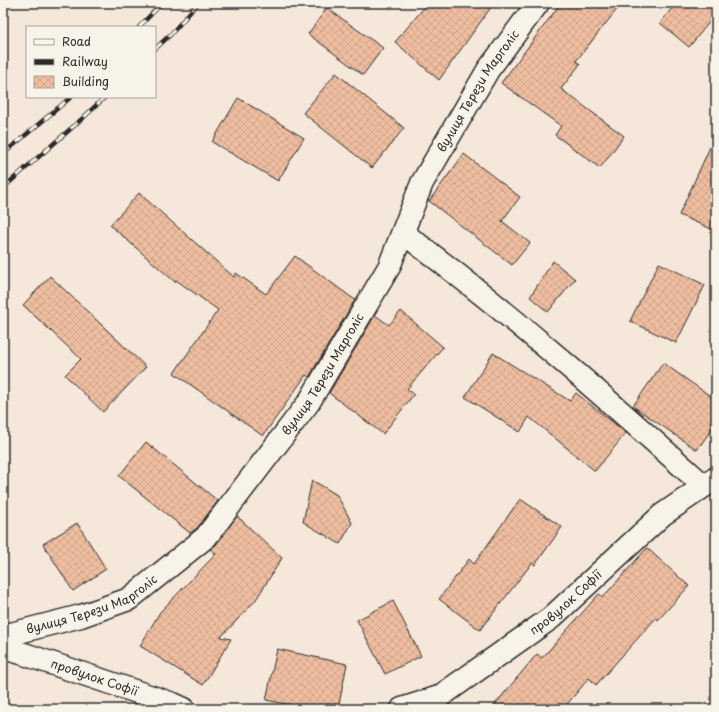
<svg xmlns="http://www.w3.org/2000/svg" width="719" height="712" viewBox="0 0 719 712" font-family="'Playpen Sans',sans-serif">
	<defs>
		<pattern id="building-cross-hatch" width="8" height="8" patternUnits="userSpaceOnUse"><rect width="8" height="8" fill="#efbda0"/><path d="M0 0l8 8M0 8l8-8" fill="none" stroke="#cda38a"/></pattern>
	</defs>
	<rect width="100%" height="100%" fill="#f5e8da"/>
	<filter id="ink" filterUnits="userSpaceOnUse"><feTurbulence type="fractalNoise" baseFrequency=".025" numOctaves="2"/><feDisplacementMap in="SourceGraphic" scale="8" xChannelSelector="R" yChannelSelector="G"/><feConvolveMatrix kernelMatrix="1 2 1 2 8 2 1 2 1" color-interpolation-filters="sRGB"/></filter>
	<g filter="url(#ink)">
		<g fill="url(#building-cross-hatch)" stroke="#2b2b2b">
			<polygon points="428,3 494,3 439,80 395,42"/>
			<polygon points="561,3 622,3 576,61 580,64 561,89 624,136 600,168 555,135 561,126 501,83"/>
			<polygon points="676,3 716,3 716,14 689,47 660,23"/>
			<polygon points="327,8 383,48 363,75 308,34"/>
			<polygon points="336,73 404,128 372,168 303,113"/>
			<polygon points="238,98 304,138 278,181 212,142"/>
			<polygon points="716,134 716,231 679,215"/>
			<polygon points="464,154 520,197 502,221 530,243 512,265 429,201"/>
			<polygon points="139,193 234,277 236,273 266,294 295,256 355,300 309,377 306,375 263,436 174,373 218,310 176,280 175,282 110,225"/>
			<polygon points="553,261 575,279 548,312 530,297"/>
			<polygon points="659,263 705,285 676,343 630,321"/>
			<polygon points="50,276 146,367 103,412 65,375 81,359 23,305"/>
			<polygon points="401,311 443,347 407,389 414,394 383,434 329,393 375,315 389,325"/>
			<polygon points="493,353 570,401 576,393 626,433 595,471 529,417 520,432 465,397"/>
			<polygon points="663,363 716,400 716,423 697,450 633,406"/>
			<polygon points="146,442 218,501 197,528 190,533 119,476"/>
			<polygon points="312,480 337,495 352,523 340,544 303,522"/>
			<polygon points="520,499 562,527 535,565 532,563 480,630 439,599 469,559 474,564"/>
			<polygon points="237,516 282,558 255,601 221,637 231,639 203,685 140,646 160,612 216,554 210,549 216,545"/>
			<polygon points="77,523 106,569 73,591 43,544"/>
			<polygon points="647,548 689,586 658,620 656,618 596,685 589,678 563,709 491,709 537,654 542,658 599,594 603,597"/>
			<polygon points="393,601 421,656 385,674 357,620"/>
			<polygon points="277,649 347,664 338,709 311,709 266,700"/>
		</g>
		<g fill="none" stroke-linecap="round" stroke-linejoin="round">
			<g stroke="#2b2b2b" stroke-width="25">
				<g id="street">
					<path d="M403,233C508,311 606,398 704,486"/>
					<path id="s1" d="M3,636L81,616L129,599L206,537L309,402L389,267L422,183L488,70L538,3"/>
					<path id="s2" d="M3,648L21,653L173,704L184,709"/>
					<path id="s3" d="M402,709L439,697L551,618L662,515L716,478"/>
				</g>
			</g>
			<use href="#street" stroke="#f7f3e8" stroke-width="22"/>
			<g stroke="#2b2b2b" stroke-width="4.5">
				<g id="rail">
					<polyline points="139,27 162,3"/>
					<polyline points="155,49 171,34 198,3"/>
					<polyline points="3,154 71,97"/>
					<polyline points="3,188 83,118 105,97"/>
				</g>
			</g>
			<use href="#rail" stroke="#f7f3e8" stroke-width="3" stroke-dasharray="9" stroke-linecap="butt"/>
		</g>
	</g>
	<g text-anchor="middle" stroke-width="3.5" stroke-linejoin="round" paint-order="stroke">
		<g font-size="12" fill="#2b2b2b" stroke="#f7f3e8">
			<text dy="4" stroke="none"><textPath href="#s1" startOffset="755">вулиця Терези Марголіс</textPath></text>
			<text dy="4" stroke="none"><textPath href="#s1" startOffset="431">вулиця Терези Марголіс</textPath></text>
			<text dy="4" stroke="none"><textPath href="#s3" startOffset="197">провулок Софії</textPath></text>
			<text dy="4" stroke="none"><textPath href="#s1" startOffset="95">вулиця Терези Марголіс</textPath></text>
			<text dy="4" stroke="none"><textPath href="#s2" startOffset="96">провулок Софії</textPath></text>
		</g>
	</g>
	<rect width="719" height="712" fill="none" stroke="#f7f3e8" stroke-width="16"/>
	<rect x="8" y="8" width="703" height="696" fill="none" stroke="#2b2b2b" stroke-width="1.5" filter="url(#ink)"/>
	<rect x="26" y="26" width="130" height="72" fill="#f7f3e8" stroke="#a5a39c"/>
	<rect x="34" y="39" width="20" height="6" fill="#f7f3e8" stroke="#a5a39c"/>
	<text x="62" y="46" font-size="12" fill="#2b2b2b">Road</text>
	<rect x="34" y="59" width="20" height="6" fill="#2b2b2b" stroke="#a5a39c"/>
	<text x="62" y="66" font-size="12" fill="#2b2b2b">Railway</text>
	<rect x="34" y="76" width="20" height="12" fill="url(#building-cross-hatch)" stroke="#a5a39c"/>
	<text x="62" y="86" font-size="12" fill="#2b2b2b">Building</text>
</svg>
